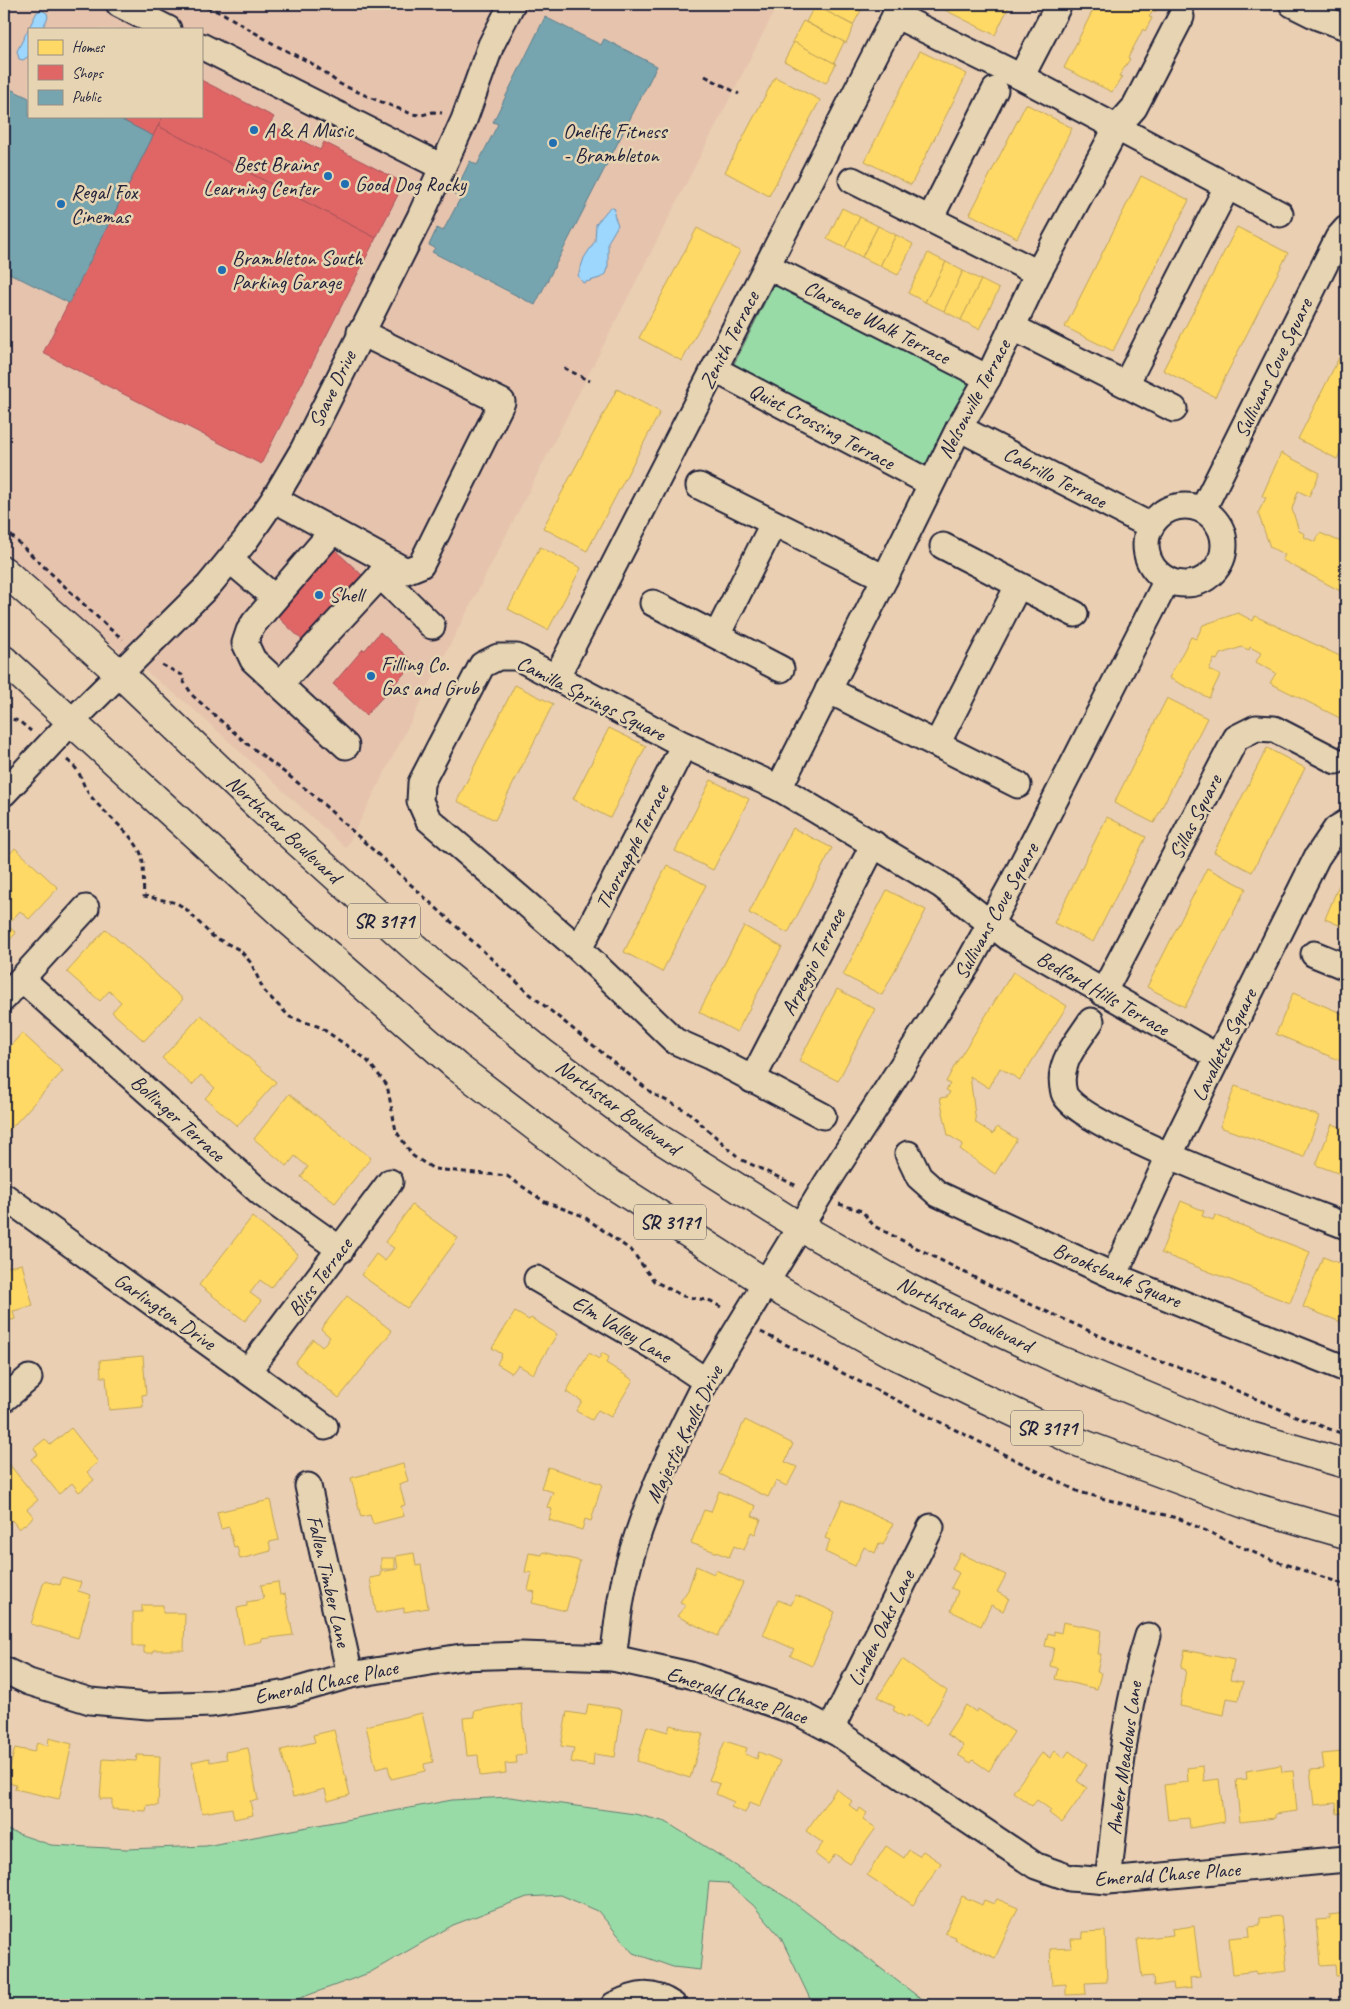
<svg xmlns="http://www.w3.org/2000/svg" width="1350" height="2009" viewBox="0 0 1350 2009" font-family="Caveat,sans-serif">
	<rect width="100%" height="100%" fill="#eacfb2"/>
	<filter id="ink" filterUnits="userSpaceOnUse"><feTurbulence type="fractalNoise" baseFrequency=".02" numOctaves="2"/><feDisplacementMap in="SourceGraphic" scale="10" xChannelSelector="R" yChannelSelector="G"/><feConvolveMatrix kernelMatrix="1 2 1 2 8 2 1 2 1" color-interpolation-filters="sRGB"/></filter>
	<g filter="url(#ink)">
		<path fill="#e6c3ad" fill-rule="evenodd" d="M4,4H778L346,848L189,705L77,618L4,550ZM29,29H201V116H29Z"/>
		<g fill="#99dba6" stroke="#5e7e70">
			<polygon points="776,280 977,383 932,471 732,368"/>
			<polygon points="510,1797 635,1814 666,1822 789,1899 916,1995 933,2005 813,2005 781,1938 753,1905 727,1883 709,1882 700,1970 673,1967 633,1953 598,1911 561,1895 527,1897 453,1925 369,1973 281,2005 4,2005 4,1829 51,1845 127,1849 206,1846 452,1800"/>
		</g>
		<g fill="#9dd7fe" stroke="#6c8fb0">
			<polygon points="41,10 47,13 48,17 42,29 29,29 29,56 23,60 19,59 17,51 37,12"/>
			<polygon points="610,207 615,209 614,215 618,225 608,242 608,266 605,274 600,278 583,283 578,276 584,258 595,241 596,224"/>
		</g>
		<g fill="#ffd966" stroke="#bda259">
			<polygon points="812,4 862,4 864,5 853,25"/>
			<polygon points="949,4 1010,4 995,35 945,10"/>
			<polygon points="1096,4 1159,4 1156,11 1153,11 1149,17 1152,18 1145,31 1143,29 1128,58 1130,59 1119,76 1122,77 1112,92 1064,68"/>
			<polygon points="815,5 854,26 846,43 806,22"/>
			<polygon points="803,21 844,42 834,63 792,42"/>
			<polygon points="794,42 836,64 826,83 784,61"/>
			<polygon points="920,51 967,74 911,185 865,161"/>
			<polygon points="775,77 820,100 769,196 725,172"/>
			<polygon points="1026,104 1072,128 1017,238 970,214"/>
			<polygon points="1141,176 1189,200 1113,351 1065,327"/>
			<polygon points="842,208 860,217 845,248 827,239"/>
			<polygon points="860,217 878,226 862,257 845,248"/>
			<polygon points="878,226 896,235 880,266 862,257"/>
			<polygon points="1237,227 1288,253 1215,397 1163,370"/>
			<polygon points="697,228 740,251 682,361 639,338"/>
			<polygon points="896,235 913,244 898,275 880,266"/>
			<polygon points="928,253 946,262 925,302 908,293"/>
			<polygon points="946,262 963,271 944,311 925,302"/>
			<polygon points="963,271 981,280 961,320 944,311"/>
			<polygon points="981,280 999,289 979,329 961,320"/>
			<polygon points="1346,344 1346,440 1337,459 1298,439"/>
			<polygon points="617,389 660,412 587,551 543,528"/>
			<polygon points="1281,453 1320,473 1309,496 1298,491 1292,509 1299,531 1305,534 1304,537 1315,542 1320,533 1341,542 1346,532 1346,594 1282,560 1285,555 1270,547 1258,513 1266,498 1262,496"/>
			<polygon points="540,547 581,568 548,630 508,609"/>
			<polygon points="1238,613 1253,621 1255,616 1346,659 1346,721 1270,683 1276,673 1256,662 1261,653 1250,647 1249,650 1242,647 1220,654 1217,660 1214,659 1209,670 1220,675 1209,698 1169,678 1191,637 1196,639 1203,625"/>
			<polygon points="515,685 553,704 495,820 457,801"/>
			<polygon points="1167,698 1207,718 1154,823 1114,803"/>
			<polygon points="609,728 646,746 610,818 573,799"/>
			<polygon points="1267,748 1305,768 1252,872 1214,852"/>
			<polygon points="711,780 749,799 713,870 675,851"/>
			<polygon points="1107,817 1146,837 1093,942 1054,923"/>
			<polygon points="793,828 832,848 788,933 749,913"/>
			<polygon points="15,848 58,888 29,919 20,911 7,925 16,933 4,946 4,861"/>
			<polygon points="667,865 706,885 662,972 624,952"/>
			<polygon points="1207,868 1246,888 1185,1007 1147,987"/>
			<polygon points="1341,880 1346,882 1346,928 1325,919"/>
			<polygon points="887,890 926,910 882,995 843,975"/>
			<polygon points="744,926 782,947 737,1032 699,1012"/>
			<polygon points="106,929 183,999 144,1041 112,1012 121,1002 109,991 100,1001 67,972"/>
			<polygon points="1013,972 1067,1006 1020,1080 1000,1068 989,1088 970,1076 976,1123 993,1134 997,1127 1017,1139 995,1174 960,1149 963,1144 948,1135 940,1098 947,1097 950,1092 946,1090 950,1084 946,1082 955,1065"/>
			<polygon points="837,989 875,1009 838,1081 799,1061"/>
			<polygon points="1293,993 1346,1015 1346,1063 1276,1034"/>
			<polygon points="201,1015 276,1082 237,1126 205,1098 215,1088 201,1075 192,1085 162,1058"/>
			<polygon points="22,1033 63,1071 4,1136 4,1087 8,1082 4,1078 4,1053"/>
			<polygon points="1235,1086 1319,1116 1304,1157 1220,1127"/>
			<polygon points="289,1094 371,1158 335,1203 301,1177 308,1167 295,1156 287,1166 254,1139"/>
			<polygon points="1332,1124 1346,1129 1346,1176 1316,1165"/>
			<polygon points="1181,1201 1204,1211 1202,1216 1213,1220 1215,1215 1310,1252 1290,1303 1161,1253"/>
			<polygon points="412,1205 458,1238 407,1308 361,1275 376,1254 385,1261 394,1248 385,1242"/>
			<polygon points="252,1217 298,1254 271,1288 260,1280 250,1293 261,1301 245,1321 199,1285"/>
			<polygon points="4,1257 6,1257 8,1267 22,1264 33,1306 13,1311 15,1319 4,1322"/>
			<polygon points="1323,1257 1346,1266 1346,1324 1303,1307"/>
			<polygon points="347,1296 392,1331 339,1398 295,1363 313,1339 322,1347 330,1337 321,1329"/>
			<polygon points="515,1312 529,1320 531,1318 557,1334 533,1374 518,1365 512,1373 497,1364 502,1354 492,1348"/>
			<polygon points="589,1353 599,1359 602,1353 609,1357 606,1363 633,1380 611,1417 598,1410 592,1420 576,1411 582,1401 566,1392"/>
			<polygon points="143,1356 146,1394 142,1395 143,1407 109,1410 106,1377 101,1377 100,1360"/>
			<polygon points="745,1420 793,1444 785,1462 797,1467 787,1486 776,1481 768,1497 719,1474"/>
			<polygon points="71,1428 98,1462 87,1472 94,1480 79,1492 72,1483 59,1494 31,1459 38,1454 34,1448 45,1439 50,1445"/>
			<polygon points="9,1464 38,1500 27,1509 34,1517 19,1529 12,1520 4,1527 4,1468"/>
			<polygon points="403,1464 408,1481 399,1484 405,1505 401,1506 404,1516 373,1524 370,1515 361,1517 351,1478"/>
			<polygon points="548,1467 602,1484 591,1521 585,1519 582,1530 549,1520 552,1509 547,1507 553,1492 541,1488"/>
			<polygon points="719,1491 756,1506 752,1516 761,1519 755,1534 751,1532 744,1550 734,1546 729,1557 691,1543 704,1510 711,1512"/>
			<polygon points="270,1500 279,1540 269,1542 271,1551 240,1559 237,1546 234,1547 229,1527 221,1529 217,1512"/>
			<polygon points="842,1500 893,1524 883,1545 879,1543 875,1553 864,1547 855,1566 825,1552 830,1540 825,1538"/>
			<polygon points="543,1552 580,1561 566,1611 532,1603 535,1592 528,1590 532,1573 525,1572 529,1553 542,1555"/>
			<polygon points="414,1553 416,1566 421,1565 428,1608 404,1612 404,1608 376,1613 370,1578 381,1576 380,1572 398,1569 396,1556"/>
			<polygon points="960,1553 1006,1575 997,1592 1009,1598 1003,1611 991,1605 981,1626 951,1611 958,1591 951,1588 959,1573 952,1569"/>
			<rect x="381" y="1558" width="14" height="11"/>
			<polygon points="696,1566 714,1574 716,1570 743,1583 718,1636 677,1616 686,1605 680,1602 688,1590"/>
			<polygon points="62,1577 81,1582 78,1591 91,1595 78,1638 31,1624 44,1581 60,1585"/>
			<polygon points="278,1582 280,1595 285,1594 293,1635 261,1639 262,1641 244,1645 237,1608 247,1606 247,1602 264,1599 261,1585"/>
			<polygon points="796,1595 835,1612 812,1666 790,1656 794,1649 763,1635 778,1600 791,1605"/>
			<polygon points="142,1605 163,1605 163,1613 185,1613 184,1650 153,1650 153,1653 144,1653 144,1646 133,1646 133,1612 142,1612"/>
			<polygon points="1063,1622 1101,1630 1098,1654 1101,1654 1097,1672 1101,1673 1097,1689 1055,1679 1058,1668 1050,1666 1054,1648 1045,1646 1048,1633 1054,1635 1054,1631 1061,1633"/>
			<polygon points="1185,1650 1234,1660 1230,1680 1243,1682 1239,1700 1227,1698 1224,1715 1180,1706 1186,1670 1181,1668"/>
			<polygon points="902,1659 947,1691 926,1726 908,1715 906,1718 893,1710 895,1707 878,1697"/>
			<polygon points="521,1703 526,1754 516,1755 517,1763 505,1764 506,1773 480,1776 478,1755 467,1756 463,1718 475,1717 474,1711"/>
			<polygon points="588,1704 622,1709 615,1757 594,1754 593,1766 571,1762 574,1748 561,1746 567,1712 586,1715"/>
			<polygon points="966,1705 976,1712 978,1709 1014,1732 989,1771 973,1760 971,1763 958,1755 964,1746 947,1734"/>
			<polygon points="422,1713 433,1762 424,1764 425,1771 391,1779 388,1766 376,1769 366,1726"/>
			<polygon points="670,1725 703,1734 690,1778 637,1761 647,1726 668,1732"/>
			<polygon points="334,1730 350,1795 328,1801 325,1789 293,1797 281,1750 315,1742 313,1735"/>
			<polygon points="49,1738 72,1744 59,1799 15,1789 16,1785 6,1782 15,1748 34,1752 37,1743 48,1746"/>
			<polygon points="725,1741 747,1748 745,1754 757,1759 759,1752 780,1761 760,1806 750,1802 745,1813 731,1807 734,1802 716,1794 720,1784 709,1780"/>
			<polygon points="248,1748 258,1800 250,1801 253,1815 234,1819 232,1808 202,1813 192,1762 209,1758 210,1762 227,1759 225,1752"/>
			<polygon points="1055,1751 1064,1758 1069,1751 1087,1764 1077,1781 1087,1788 1062,1823 1049,1813 1051,1810 1037,1800 1032,1806 1013,1792 1042,1753 1050,1758"/>
			<polygon points="1343,1752 1344,1763 1346,1763 1346,1812 1337,1814 1336,1803 1314,1805 1310,1770 1324,1769 1322,1754"/>
			<polygon points="137,1755 160,1756 158,1806 147,1805 146,1811 112,1809 112,1799 100,1799 103,1759 136,1761"/>
			<polygon points="1281,1765 1282,1772 1293,1771 1297,1811 1275,1814 1275,1818 1240,1822 1236,1780 1247,1779 1246,1771"/>
			<polygon points="1203,1766 1204,1781 1219,1779 1224,1822 1190,1828 1189,1818 1168,1820 1164,1785 1188,1782 1187,1768"/>
			<polygon points="836,1789 852,1801 849,1805 858,1812 860,1808 867,1813 863,1819 876,1828 850,1864 835,1854 828,1864 815,1854 823,1843 806,1831"/>
			<polygon points="886,1846 904,1858 909,1850 919,1856 923,1851 941,1863 913,1905 867,1875"/>
			<polygon points="962,1896 982,1905 984,1900 994,1904 997,1899 1018,1908 995,1958 955,1940 956,1937 945,1933"/>
			<polygon points="1345,1907 1346,1907 1346,1975 1336,1976 1335,1964 1320,1965 1316,1920 1330,1919 1330,1915 1345,1913"/>
			<polygon points="1281,1916 1287,1971 1256,1975 1256,1971 1233,1974 1229,1938 1250,1936 1249,1926 1260,1925 1260,1918"/>
			<polygon points="1194,1926 1200,1977 1190,1978 1191,1988 1174,1990 1173,1983 1154,1986 1153,1976 1142,1977 1137,1939 1173,1935 1172,1929"/>
			<polygon points="1105,1931 1107,1982 1085,1983 1086,1994 1066,1995 1066,1984 1052,1985 1050,1949 1072,1948 1071,1939 1083,1939 1082,1932"/>
		</g>
		<g fill="#e06666" stroke="#a75259">
			<polygon points="201,80 274,117 270,124 320,150 324,142 404,183 376,238 158,126 163,116 201,116"/>
			<polygon points="114,116 163,116 153,136"/>
			<polygon points="158,126 376,238 261,464 43,353"/>
			<polygon points="335,550 362,575 302,640 276,615"/>
			<polygon points="380,632 414,663 366,715 333,684 363,649 365,650"/>
		</g>
		<g fill="#76a5af" stroke="#5d7e8c">
			<polygon points="545,17 601,45 604,39 657,66 535,305 432,252 435,248 429,245 437,228 443,231 461,197 454,194 470,161 477,165 498,124 493,122"/>
			<polygon points="4,86 29,98 29,116 114,116 153,136 69,303 9,273 4,284"/>
		</g>
		<g fill="none" stroke-linecap="round" stroke-linejoin="round">
			<g stroke="#22223b" stroke-width="29">
				<g id="minor">
					<polyline points="119,4 168,29"/>
					<polyline points="1292,4 1318,17 1346,27"/>
					<polyline points="895,15 1021,77 1280,214"/>
					<polyline points="201,46 442,167"/>
					<polyline points="1021,77 1059,4"/>
					<polyline points="852,180 1038,273"/>
					<polyline points="930,219 995,90"/>
					<polyline points="767,266 988,378"/>
					<polyline points="1012,327 1174,409"/>
					<polyline points="714,369 930,483"/>
					<polyline points="1126,384 1227,187"/>
					<polyline points="959,428 1151,526"/>
					<polyline points="699,486 885,578"/>
					<polyline points="274,499 406,571 421,565 502,402 360,332"/>
					<circle cx="1185" cy="545" r="39"/>
					<polyline points="1203,509 1338,238 1346,229"/>
					<polyline points="332,532 254,623 249,631 245,643 253,660 346,746"/>
					<polyline points="943,546 1075,614"/>
					<polyline points="230,560 275,598"/>
					<polyline points="380,575 432,626"/>
					<polyline points="653,603 781,669"/>
					<polyline points="717,635 773,524"/>
					<polyline points="557,676 901,4"/>
					<polyline points="281,683 391,564"/>
					<polyline points="828,690 1018,785"/>
					<polyline points="937,744 1018,586"/>
					<polyline points="779,788 885,578 959,428 988,378 1038,273 1117,127 1134,108 1181,17"/>
					<polyline points="4,793 71,722 209,585 245,541 274,499 303,450 420,217 464,120 491,45 512,4"/>
					<polyline points="579,949 684,745"/>
					<polyline points="1314,954 1346,967"/>
					<polyline points="22,979 261,1193 341,1250"/>
					<polyline points="1103,993 1236,738 1256,728 1274,729 1336,761"/>
					<polyline points="4,998 86,908"/>
					<path d="M1091,1021C1076,1044 1056,1064 1064,1093C1073,1126 1305,1210 1346,1226"/>
					<polyline points="752,1080 874,844"/>
					<polyline points="823,1116 709,1056 675,1041 579,949 428,819 420,801 421,783 482,665 498,657 517,657 684,745 779,788 941,885 1009,938 1218,1057"/>
					<polyline points="908,1154 919,1177 938,1194 1114,1276 1346,1369"/>
					<polyline points="4,1196 325,1427"/>
					<polyline points="1114,1276 1169,1156 1317,857 1336,829 1346,823"/>
					<polyline points="537,1279 661,1351 706,1381"/>
					<polyline points="248,1371 390,1182"/>
					<polyline points="4,1399 29,1378"/>
					<polyline points="308,1486 350,1675"/>
					<path d="M613,1658C617,1631 619,1602 626,1575C643,1507 674,1443 706,1381L828,1181L969,962L1011,886L1167,580"/>
					<polyline points="4,1670 29,1682 90,1701 148,1706 212,1704 288,1693 350,1675 461,1657 521,1655 613,1658 690,1675 799,1713 839,1734 1036,1866 1070,1878 1108,1881 1346,1859"/>
					<polyline points="831,1729 931,1527"/>
					<path d="M1108,1881C1118,1799 1122,1715 1148,1636"/>
					<path d="M614,2005C637,1994 651,1990 673,2005"/>
				</g>
			</g>
			<g stroke="#22223b" stroke-width="31">
				<g id="major">
					<polyline points="4,571 120,674 261,809 433,964 544,1054 652,1134 800,1227 910,1289 982,1324 1057,1359 1222,1428 1346,1464"/>
					<polyline points="4,660 287,919 457,1067 605,1180 766,1283 889,1352 975,1394 1075,1441 1253,1507 1346,1534"/>
				</g>
			</g>
			<g stroke="#22223b" stroke-width="3" stroke-dasharray="5 4" stroke-linecap="butt">
				<polyline points="198,4 224,14 277,46 311,63 340,84 374,99 412,114 422,115 433,112 442,113"/>
				<polyline points="705,76 739,94"/>
				<polyline points="564,368 590,381"/>
				<polyline points="4,529 110,629 123,639"/>
				<polyline points="162,665 182,675 184,682 193,696 245,742 311,793 530,994 653,1094 687,1111 737,1156"/>
				<polyline points="4,717 19,721 31,731"/>
				<path d="M67,760C84,773 79,781 90,795C104,815 136,835 142,857C144,863 143,887 144,896L177,903L186,909L212,936L240,950L251,963L264,991L290,1017L320,1027L366,1059L387,1085L396,1131L413,1156L434,1169L507,1176L545,1202L583,1216L632,1251L654,1281L683,1296L711,1301L724,1309"/>
				<polyline points="742,1160 797,1186"/>
				<polyline points="839,1204 862,1211 874,1226 997,1289 1149,1358 1194,1372 1305,1420 1346,1435"/>
				<polyline points="761,1332 1079,1492 1180,1519 1264,1557 1346,1585"/>
			</g>
			<use href="#minor" stroke="#e6d4b2" stroke-width="25"/>
			<use href="#major" stroke="#e6d4b2" stroke-width="28"/>
		</g>
	</g>
	<g fill="#1f6fb2" stroke="#e6d4b2" stroke-width="2">
		<circle cx="254" cy="130" r="5"/>
		<circle cx="553" cy="143" r="5"/>
		<circle cx="328" cy="176" r="5"/>
		<circle cx="345" cy="184" r="5"/>
		<circle cx="61" cy="204" r="5"/>
		<circle cx="222" cy="270" r="5"/>
		<circle cx="319" cy="595" r="5"/>
		<circle cx="371" cy="676" r="5"/>
	</g>
	<g text-anchor="middle" stroke-width="5" stroke-linejoin="round" paint-order="stroke">
		<g fill="#e6d4b2" stroke="#5d575f" stroke-width="1">
			<rect x="348" y="903.5" width="72" height="35" rx="4"/>
			<rect x="634" y="1204.5" width="72" height="35" rx="4"/>
			<rect x="1011" y="1410.5" width="72" height="35" rx="4"/>
		</g>
		<g font-size="20" font-weight="bold" fill="#22223b">
			<text x="384" y="928">SR 3171</text>
			<text x="670" y="1229">SR 3171</text>
			<text x="1047" y="1435">SR 3171</text>
		</g>
		<g font-size="21" fill="#22223b" stroke="#e6d4b2" text-anchor="start">
			<text x="264" y="137">A &amp; A Music</text>
			<text x="563" y="138">Onelife Fitness<tspan x="563" dy="24">- Brambleton</tspan></text>
			<text x="318" y="171" text-anchor="end">Best Brains<tspan x="318" dy="24">Learning Center</tspan></text>
			<text x="355" y="191">Good Dog Rocky</text>
			<text x="71" y="199">Regal Fox<tspan x="71" dy="24">Cinemas</tspan></text>
			<text x="232" y="265">Brambleton South<tspan x="232" dy="24">Parking Garage</tspan></text>
			<text x="329" y="602">Shell</text>
			<text x="381" y="671">Filling Co.<tspan x="381" dy="24">Gas and Grub</tspan></text>
		</g>
		<g font-size="21" fill="#22223b" stroke="#e6d4b2">
			<text transform="translate(877 322) rotate(27)" y="7">Clarence Walk Terrace</text>
			<text transform="translate(729 340) rotate(-63)" y="7">Zenith Terrace</text>
			<text transform="translate(1273 368) rotate(-64)" y="7">Sullivans Cove Square</text>
			<text transform="translate(332 389) rotate(-64)" y="7">Soave Drive</text>
			<text transform="translate(974 399) rotate(-62)" y="7">Nelsonville Terrace</text>
			<text transform="translate(822 426) rotate(28)" y="7">Quiet Crossing Terrace</text>
			<text transform="translate(1055 477) rotate(27)" y="7">Cabrillo Terrace</text>
			<text transform="translate(591 698) rotate(27)" y="7">Camilla Springs Square</text>
			<text transform="translate(1195 817) rotate(-63)" y="7">Sillas Square</text>
			<text transform="translate(284 829) rotate(43)" y="7">Northstar Boulevard</text>
			<text transform="translate(632 847) rotate(-63)" y="7">Thornapple Terrace</text>
			<text transform="translate(996 911) rotate(-61)" y="7">Sullivans Cove Square</text>
			<text transform="translate(813 962) rotate(-63)" y="7">Arpeggio Terrace</text>
			<text transform="translate(1103 993) rotate(30)" y="7">Bedford Hills Terrace</text>
			<text transform="translate(1224 1045) rotate(-64)" y="7">Lavallette Square</text>
			<text transform="translate(618 1107) rotate(36)" y="7">Northstar Boulevard</text>
			<text transform="translate(178 1118) rotate(42)" y="7">Bollinger Terrace</text>
			<text transform="translate(1117 1275) rotate(23)" y="7">Brooksbank Square</text>
			<text transform="translate(320 1277) rotate(-53)" y="7">Bliss Terrace</text>
			<text transform="translate(165 1311) rotate(35)" y="7">Garlington Drive</text>
			<text transform="translate(965 1314) rotate(26)" y="7">Northstar Boulevard</text>
			<text transform="translate(622 1329) rotate(31)" y="7">Elm Valley Lane</text>
			<text transform="translate(684 1434) rotate(-64)" y="7">Majestic Knolls Drive</text>
			<text transform="translate(329 1581) rotate(77)" y="7">Fallen Timber Lane</text>
			<text transform="translate(881 1628) rotate(-64)" y="7">Linden Oaks Lane</text>
			<text transform="translate(326 1682) rotate(-12)" y="7">Emerald Chase Place</text>
			<text transform="translate(737 1695) rotate(18)" y="7">Emerald Chase Place</text>
			<text transform="translate(1124 1758) rotate(-82)" y="7">Amber Meadows Lane</text>
			<text transform="translate(1167 1874) rotate(-4)" y="7">Emerald Chase Place</text>
		</g>
	</g>
	<rect width="1350" height="2009" fill="none" stroke="#e6d4b2" stroke-width="20"/>
	<rect x="10" y="10" width="1330" height="1989" fill="none" stroke="#22223b" stroke-width="2" filter="url(#ink)"/>
	<rect x="28" y="28" width="175" height="90" fill="#e6d4b2" stroke="#988d82"/>
	<rect x="38" y="40" width="25" height="15" fill="#ffd966" stroke="#988d82"/>
	<text x="72" y="52" font-size="15" fill="#22223b">Homes</text>
	<rect x="38" y="65" width="25" height="15" fill="#e06666" stroke="#988d82"/>
	<text x="72" y="78" font-size="15" fill="#22223b">Shops</text>
	<rect x="38" y="90" width="25" height="15" fill="#76a5af" stroke="#988d82"/>
	<text x="72" y="102" font-size="15" fill="#22223b">Public</text>
</svg>
